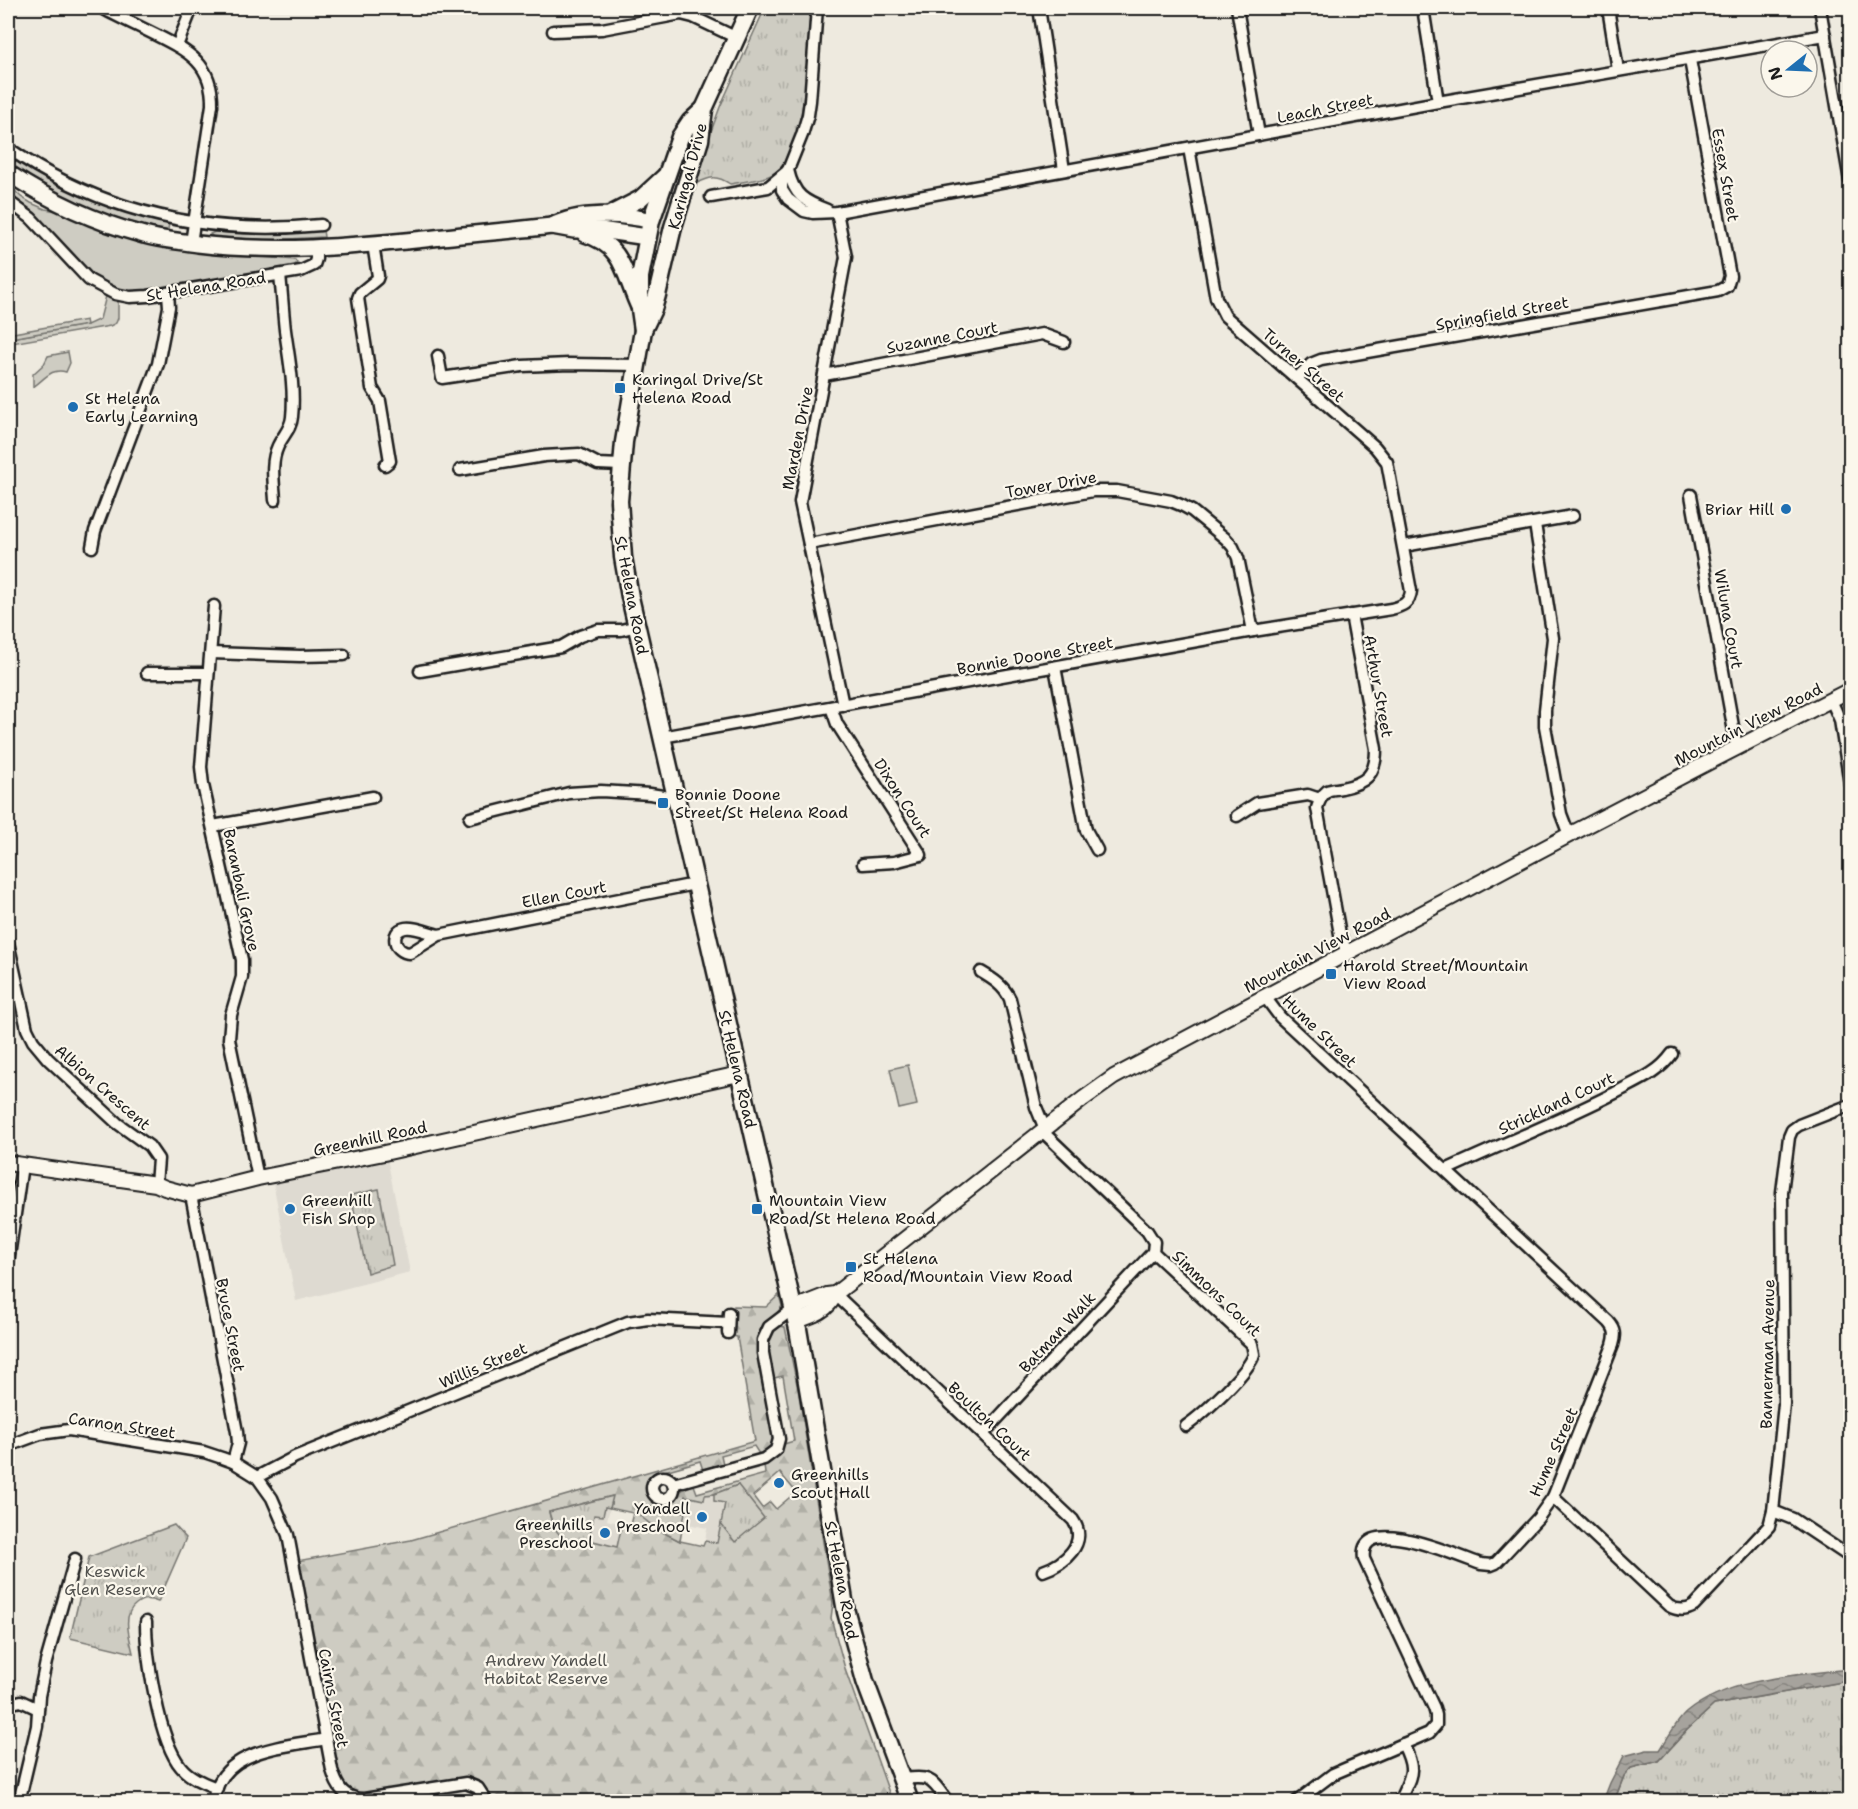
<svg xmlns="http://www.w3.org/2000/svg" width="1858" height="1809" viewBox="0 0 1858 1809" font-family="'Shantell Sans',sans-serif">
	<defs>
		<pattern id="forest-firs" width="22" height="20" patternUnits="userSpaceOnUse" patternTransform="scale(1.5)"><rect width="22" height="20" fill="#ceccc2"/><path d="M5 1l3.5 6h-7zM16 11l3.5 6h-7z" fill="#b0afa6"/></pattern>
		<pattern id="park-tufts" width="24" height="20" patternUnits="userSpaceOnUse" patternTransform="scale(1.5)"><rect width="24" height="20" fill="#ceccc2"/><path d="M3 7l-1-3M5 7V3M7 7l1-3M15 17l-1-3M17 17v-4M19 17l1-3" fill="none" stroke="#b0afa6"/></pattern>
		<pattern id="water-waves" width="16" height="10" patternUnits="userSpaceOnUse" patternTransform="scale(1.5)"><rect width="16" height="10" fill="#a6a39d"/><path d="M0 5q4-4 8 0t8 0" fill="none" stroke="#86847f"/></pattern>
	</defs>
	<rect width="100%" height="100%" fill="#eeeadf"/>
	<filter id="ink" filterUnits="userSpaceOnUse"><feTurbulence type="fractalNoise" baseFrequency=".0167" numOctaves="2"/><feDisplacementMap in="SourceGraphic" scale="12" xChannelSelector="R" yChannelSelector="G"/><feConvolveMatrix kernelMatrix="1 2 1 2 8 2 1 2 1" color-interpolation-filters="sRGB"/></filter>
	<g filter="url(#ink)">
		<g fill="#dedad1">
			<polygon points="387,1158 410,1272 296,1301 273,1182"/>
			<polygon points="738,1485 717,1543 705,1541 707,1528 683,1523 680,1541 642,1505 675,1510 685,1496 704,1500 705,1495 714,1494"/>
			<polygon points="613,1496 607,1520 622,1524 617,1547 589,1540 588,1544 563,1539"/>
		</g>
		<g fill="#ceccc2" stroke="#75746f" stroke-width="1.5">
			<path d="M8,154C60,187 107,209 168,221L169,223L168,230L167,231C105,218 60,198 8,164Z"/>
			<polygon points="8,184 21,197 31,203 45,209 58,211 102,231 141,243 184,250 295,260 297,263 293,267 148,292 118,290 95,279 87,272 37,217 29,210 8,196"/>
			<polygon points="323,230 324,237 271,240 213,237 210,234 215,232 273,234"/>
			<polygon points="106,296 118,299 118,318 116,323 110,326 12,343 11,338 87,325 100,319"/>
			<path d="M68,352L70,363L66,372C51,367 44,380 33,387V374L44,364L48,356Z"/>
			<polygon points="908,1065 917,1105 899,1109 890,1069"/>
		</g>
		<path fill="url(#forest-firs)" stroke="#75746f" stroke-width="1.5" fill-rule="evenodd" d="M779,1295L782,1306L780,1309C767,1330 755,1324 758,1355L772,1432C774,1444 769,1450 759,1454L754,1446L721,1455L723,1464L703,1470L700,1461L661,1472L649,1479C646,1486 646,1492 650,1498C661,1514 673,1499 681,1491C685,1487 690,1487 694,1485L697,1493L765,1474L764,1465L778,1456L784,1444L794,1441L783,1376L774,1378C771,1361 762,1338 779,1326L785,1327L798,1389L833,1603L831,1618L846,1672L892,1801L527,1802L499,1795L492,1799L480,1784L366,1795L349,1792L338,1777L297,1561L411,1540L755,1441L737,1337L732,1336L734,1306L766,1307ZM780,1473L796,1492L776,1509L770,1502L762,1508L753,1496ZM738,1485L736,1541L721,1524L717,1543L705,1541L703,1546L680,1541L657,1529L643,1505L675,1510L683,1505L685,1496L704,1500L705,1495L714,1494ZM612,1496L610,1508L633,1513L630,1525L622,1524L617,1547L589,1540L588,1544L553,1528L549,1512Z"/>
		<g fill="url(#park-tufts)" stroke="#75746f" stroke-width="1.5">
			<path d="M765,8H810C808,44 808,158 771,175C761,180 742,182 730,184C714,173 708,178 691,186L720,107Z"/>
			<polygon points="86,320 87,325 11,338 8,342 8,334"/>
			<polygon points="379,1189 393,1265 367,1273 351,1195"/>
			<polygon points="738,1485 764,1518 735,1542 721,1524 725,1503 714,1501 714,1494"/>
			<path d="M613,1496L610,1508L605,1507L603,1516L594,1515L588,1544C562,1538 556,1539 549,1512Z"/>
			<polygon points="642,1505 685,1512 680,1541 657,1529 640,1516"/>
			<path d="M174,1525L186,1538L158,1602C150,1599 143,1598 136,1604C121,1615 130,1638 133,1653L70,1638L89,1557Z"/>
			<polygon points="1842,1682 1850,1684 1850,1801 1614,1802 1624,1776 1631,1768 1659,1761 1687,1730 1714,1705"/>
		</g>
		<path fill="url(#water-waves)" stroke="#6f6d69" stroke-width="1.5" d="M1850,1669V1683L1842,1682L1714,1705L1687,1730L1659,1761L1631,1768L1624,1776L1614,1801H1603L1610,1783L1624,1756L1647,1750H1660C1668,1738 1676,1721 1687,1712C1730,1677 1798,1675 1850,1669Z"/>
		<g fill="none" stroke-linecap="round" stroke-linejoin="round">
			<g stroke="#1c1c1c" stroke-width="15">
				<g id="minor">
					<path d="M102,8C119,17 138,26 156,35C188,51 213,64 212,105L191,243"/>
					<polyline points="817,8 810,101 808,115 802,135 788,170 782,180 782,190 788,199 804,211 813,213 837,212 1438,102 1825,35"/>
					<polyline points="1039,8 1064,170"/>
					<polyline points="1237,8 1259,135"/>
					<polyline points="1423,8 1438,102"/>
					<polyline points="1608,8 1618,70"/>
					<polyline points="1820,8 1850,181"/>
					<polyline points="553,31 602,29 681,14 693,17 737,38"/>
					<polyline points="177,46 192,8"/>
					<path d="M8,148C102,213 208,236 321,225"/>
					<path d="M788,170C794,196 804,201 827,210"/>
					<polyline points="711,197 768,187 786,172"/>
					<polyline points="8,201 31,218 89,280 115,294 130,297 148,296 301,271 314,265 316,259 316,248"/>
					<polyline points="837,212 846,257 800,502 843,705"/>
					<polyline points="373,244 378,276 377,279 360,293 358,298 372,388 380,401 390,461 385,465"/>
					<polyline points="438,356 442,378 522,366 569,364 637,365"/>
					<polyline points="824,375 1042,334 1064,342"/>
					<polyline points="1297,378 1311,364 1321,360 1718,291 1727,286 1730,276 1690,60"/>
					<polyline points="460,470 544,456 579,454 598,464 621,465"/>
					<polyline points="1691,495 1737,748"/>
					<path d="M275,500C274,482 270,463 278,446C283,435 291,429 292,417C295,388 289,359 285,330C283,312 282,293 280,275"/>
					<polyline points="1535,524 1553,638 1545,710 1545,726 1561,814 1569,835"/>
					<polyline points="809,544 1093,491 1117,491 1171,501 1183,506 1192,511 1226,539 1233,547 1238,558 1253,631"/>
					<polyline points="1404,546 1573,516"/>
					<polyline points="92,547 95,531 158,364 169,307 168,293"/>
					<polyline points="214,606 201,767 203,785 242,960 242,977 231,1015 229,1039 258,1178"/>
					<polyline points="211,653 300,656 344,655"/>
					<polyline points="1055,667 1086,830 1097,850"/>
					<polyline points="420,671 561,647 580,636 598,630 621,630 637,626"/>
					<polyline points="147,673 208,673"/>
					<polyline points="1831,700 1840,720 1850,784"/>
					<polyline points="831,707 837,724 921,855 894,862 863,864"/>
					<path d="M662,737L1253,631L1391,609C1402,606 1410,603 1411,591L1387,462L1375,447L1225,316L1216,298L1189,148"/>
					<polyline points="1237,816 1257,803 1308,795 1320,799"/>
					<polyline points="470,818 569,793 601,791 650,794 676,798"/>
					<polyline points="213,826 373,797"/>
					<path d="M439,935C429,933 414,926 405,928C389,931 394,953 410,953L439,935L695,884"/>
					<polyline points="8,942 27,1029 33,1041 48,1059 117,1123 149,1146 158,1159 156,1184"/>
					<path d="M1347,953L1340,934L1317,808C1319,801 1322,795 1327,791C1331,789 1338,789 1342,788C1366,783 1376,775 1376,749L1351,615"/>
					<path d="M981,972C993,979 1004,986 1010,999L1036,1107L1045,1129"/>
					<path d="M1265,997L1280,1017L1609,1322C1616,1330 1616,1335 1613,1345L1553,1497L1538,1518L1496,1563L1491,1565L1481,1564C1462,1558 1357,1510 1364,1559L1434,1708L1436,1715V1725L1429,1733L1333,1774L1296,1802"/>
					<path d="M1042,1131L1147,1231L1154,1242L1153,1252L1252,1344L1254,1354C1250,1371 1202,1415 1186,1426"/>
					<path d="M1446,1170C1502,1144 1560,1121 1615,1093C1635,1082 1658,1074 1672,1054"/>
					<polyline points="191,1195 237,1432 238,1443 233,1462"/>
					<polyline points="8,1263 22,1165"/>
					<path d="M835,1294L1073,1520C1089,1543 1064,1564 1043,1571"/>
					<polyline points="728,1333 729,1313"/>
					<polyline points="983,1434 1153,1252"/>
					<path d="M8,1446L40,1434L69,1430L204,1452L222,1458L233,1462L257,1477L272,1498L288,1535L332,1770C337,1787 344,1799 364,1799L466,1783L478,1788L487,1802"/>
					<circle cx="663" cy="1488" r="11"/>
					<polyline points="257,1477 295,1457 628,1322 648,1319 728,1323"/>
					<polyline points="673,1484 764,1459 776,1450 779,1439 763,1353 763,1340 769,1327 794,1308"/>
					<path d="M1553,1497L1669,1606C1678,1611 1686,1611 1694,1606L1769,1526L1773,1511L1784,1404L1782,1192L1789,1137L1792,1130L1799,1125L1850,1105"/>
					<polyline points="1773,1511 1793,1519 1850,1557"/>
					<path d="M146,1622C146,1657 159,1741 181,1767C190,1778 204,1783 217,1788"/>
					<polyline points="8,1704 21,1701 38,1709"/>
					<path d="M902,1779C932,1776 930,1778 948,1802"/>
					<polyline points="19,1802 37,1726 39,1696 46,1662 75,1559"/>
					<path d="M213,1802C220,1748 285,1747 326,1739"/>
					<path d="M1399,1802C1411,1774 1417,1773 1403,1744"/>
				</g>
			</g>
			<g stroke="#1c1c1c" stroke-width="18">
				<g id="tertiary">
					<polyline points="8,1163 156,1184 165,1188 191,1195 258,1178 384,1153 739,1074"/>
					<polyline points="794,1308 827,1295 835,1294"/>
					<path d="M796,1321C812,1316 829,1311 835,1294L1083,1099L1114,1077L1569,835L1709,762L1850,690"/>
				</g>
			</g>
			<g stroke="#1c1c1c" stroke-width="20">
				<g id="secondary">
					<path d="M8,173C50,201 95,222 144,235C161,240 180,241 198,244C274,253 349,247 425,239C467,234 509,231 552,226L574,230H600L647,237"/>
					<polyline points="611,214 640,199 666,175"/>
					<path d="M552,226C578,212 623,213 651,221"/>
					<path d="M585,234C625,246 624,276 640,309"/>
				</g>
			</g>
			<g stroke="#1c1c1c" stroke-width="21">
				<g id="primary">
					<polyline points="704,109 690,122 680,137 651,221 640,277 640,309 643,330 624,442 619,501 623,557 630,597 798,1329 846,1612 865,1681 910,1802"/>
					<polyline points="643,330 653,309 657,295 673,227 700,140 704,109 750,8"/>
				</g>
			</g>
			<use href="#minor" stroke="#fbf7ec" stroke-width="10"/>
			<use href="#tertiary" stroke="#fbf7ec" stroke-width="14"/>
			<use href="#secondary" stroke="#fbf7ec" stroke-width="15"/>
			<use href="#primary" stroke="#fbf7ec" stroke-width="16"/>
		</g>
	</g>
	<g fill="#1f6fb2" stroke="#fbf7ec" stroke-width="2">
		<rect x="614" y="382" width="12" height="12" rx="3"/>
		<circle cx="73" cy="407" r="6"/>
		<circle cx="1786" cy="509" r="6"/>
		<rect x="657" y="797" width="12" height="12" rx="3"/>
		<rect x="1325" y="968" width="12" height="12" rx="3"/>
		<circle cx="290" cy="1209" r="6"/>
		<rect x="751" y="1203" width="12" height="12" rx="3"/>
		<rect x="845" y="1261" width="12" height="12" rx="3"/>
		<circle cx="779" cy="1483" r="6"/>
		<circle cx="702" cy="1517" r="6"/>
		<circle cx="605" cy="1533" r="6"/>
	</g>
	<g text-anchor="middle" stroke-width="4.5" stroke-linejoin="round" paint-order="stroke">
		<g font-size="16" fill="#1c1c1c" stroke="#fbf7ec">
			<text transform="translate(1325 108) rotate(-11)" y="6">Leach Street</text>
			<text transform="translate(1726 175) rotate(80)" y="6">Essex Street</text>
			<text transform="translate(687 176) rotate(-75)" y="6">Karingal Drive</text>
			<text transform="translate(206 286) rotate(-9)" y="6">St Helena Road</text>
			<text transform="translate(1502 313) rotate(-10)" y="6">Springfield Street</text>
			<text transform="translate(942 337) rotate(-11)" y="6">Suzanne Court</text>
			<text transform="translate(1304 365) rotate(41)" y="6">Turner Street</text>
			<text transform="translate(797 438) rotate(-79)" y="6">Marden Drive</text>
			<text transform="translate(1051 484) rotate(-10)" y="6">Tower Drive</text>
			<text transform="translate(632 595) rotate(79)" y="6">St Helena Road</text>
			<text transform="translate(1729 619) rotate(80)" y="6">Wiluna Court</text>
			<text transform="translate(1035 655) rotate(-10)" y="6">Bonnie Doone Street</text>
			<text transform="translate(1379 686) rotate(80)" y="6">Arthur Street</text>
			<text transform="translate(1748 724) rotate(-27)" y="6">Mountain View Road</text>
			<text transform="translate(903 798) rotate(57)" y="6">Dixon Court</text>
			<text transform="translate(242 890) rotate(78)" y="6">Baranbali Grove</text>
			<text transform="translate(564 894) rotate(-11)" y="6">Ellen Court</text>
			<text transform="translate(1317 950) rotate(-28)" y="6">Mountain View Road</text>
			<text transform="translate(1320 1031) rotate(44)" y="6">Hume Street</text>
			<text transform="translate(738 1069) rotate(77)" y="6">St Helena Road</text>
			<text transform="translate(103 1087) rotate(41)" y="6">Albion Crescent</text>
			<text transform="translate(1556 1103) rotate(-25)" y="6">Strickland Court</text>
			<text transform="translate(370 1138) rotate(-12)" y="6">Greenhill Road</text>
			<text transform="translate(1217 1293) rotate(44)" y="6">Simmons Court</text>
			<text transform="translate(231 1325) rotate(79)" y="6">Bruce Street</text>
			<text transform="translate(1057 1332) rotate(-47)" y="6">Batman Walk</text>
			<text transform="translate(1767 1354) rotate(-89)" y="6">Bannerman Avenue</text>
			<text transform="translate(483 1365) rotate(-23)" y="6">Willis Street</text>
			<text transform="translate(990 1421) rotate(43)" y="6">Boulton Court</text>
			<text transform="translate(122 1425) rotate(8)" y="6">Carnon Street</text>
			<text transform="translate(1553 1452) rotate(-66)" y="6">Hume Street</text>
			<text transform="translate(842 1580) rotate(79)" y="6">St Helena Road</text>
			<text transform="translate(334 1698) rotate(79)" y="6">Cairns Street</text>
		</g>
		<g font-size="16" fill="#1c1c1c" stroke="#fbf7ec" text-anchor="start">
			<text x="632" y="385">Karingal Drive/St<tspan x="632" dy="18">Helena Road</tspan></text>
			<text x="85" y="404">St Helena<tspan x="85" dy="18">Early Learning</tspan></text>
			<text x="1774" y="515" text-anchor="end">Briar Hill</text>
			<text x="675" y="800">Bonnie Doone<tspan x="675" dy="18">Street/St Helena Road</tspan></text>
			<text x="1343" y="971">Harold Street/Mountain<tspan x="1343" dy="18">View Road</tspan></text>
			<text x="302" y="1206">Greenhill<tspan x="302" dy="18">Fish Shop</tspan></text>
			<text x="769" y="1206">Mountain View<tspan x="769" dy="18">Road/St Helena Road</tspan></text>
			<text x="863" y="1264">St Helena<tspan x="863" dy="18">Road/Mountain View Road</tspan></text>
			<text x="791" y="1480">Greenhills<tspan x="791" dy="18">Scout Hall</tspan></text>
			<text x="690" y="1514" text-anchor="end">Yandell<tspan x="690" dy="18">Preschool</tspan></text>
			<text x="593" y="1530" text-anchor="end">Greenhills<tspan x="593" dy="18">Preschool</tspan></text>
		</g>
		<g font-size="16" fill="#51514e" stroke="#fbf7ec">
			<text x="115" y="1577">Keswick<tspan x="115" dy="18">Glen Reserve</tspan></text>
			<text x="546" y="1666">Andrew Yandell<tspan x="546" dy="18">Habitat Reserve</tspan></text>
		</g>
	</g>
	<rect width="1858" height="1809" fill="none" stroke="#fbf7ec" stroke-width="30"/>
	<rect x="15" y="15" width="1828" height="1779" fill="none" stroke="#1c1c1c" stroke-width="2" filter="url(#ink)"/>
	<g transform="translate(1789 69) rotate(252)"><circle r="28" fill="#fbf7ec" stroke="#a29f99" stroke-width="1.5"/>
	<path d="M0-4.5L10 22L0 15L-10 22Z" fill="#1f6fb2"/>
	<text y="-9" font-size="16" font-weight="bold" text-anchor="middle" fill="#1c1c1c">N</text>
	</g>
</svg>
